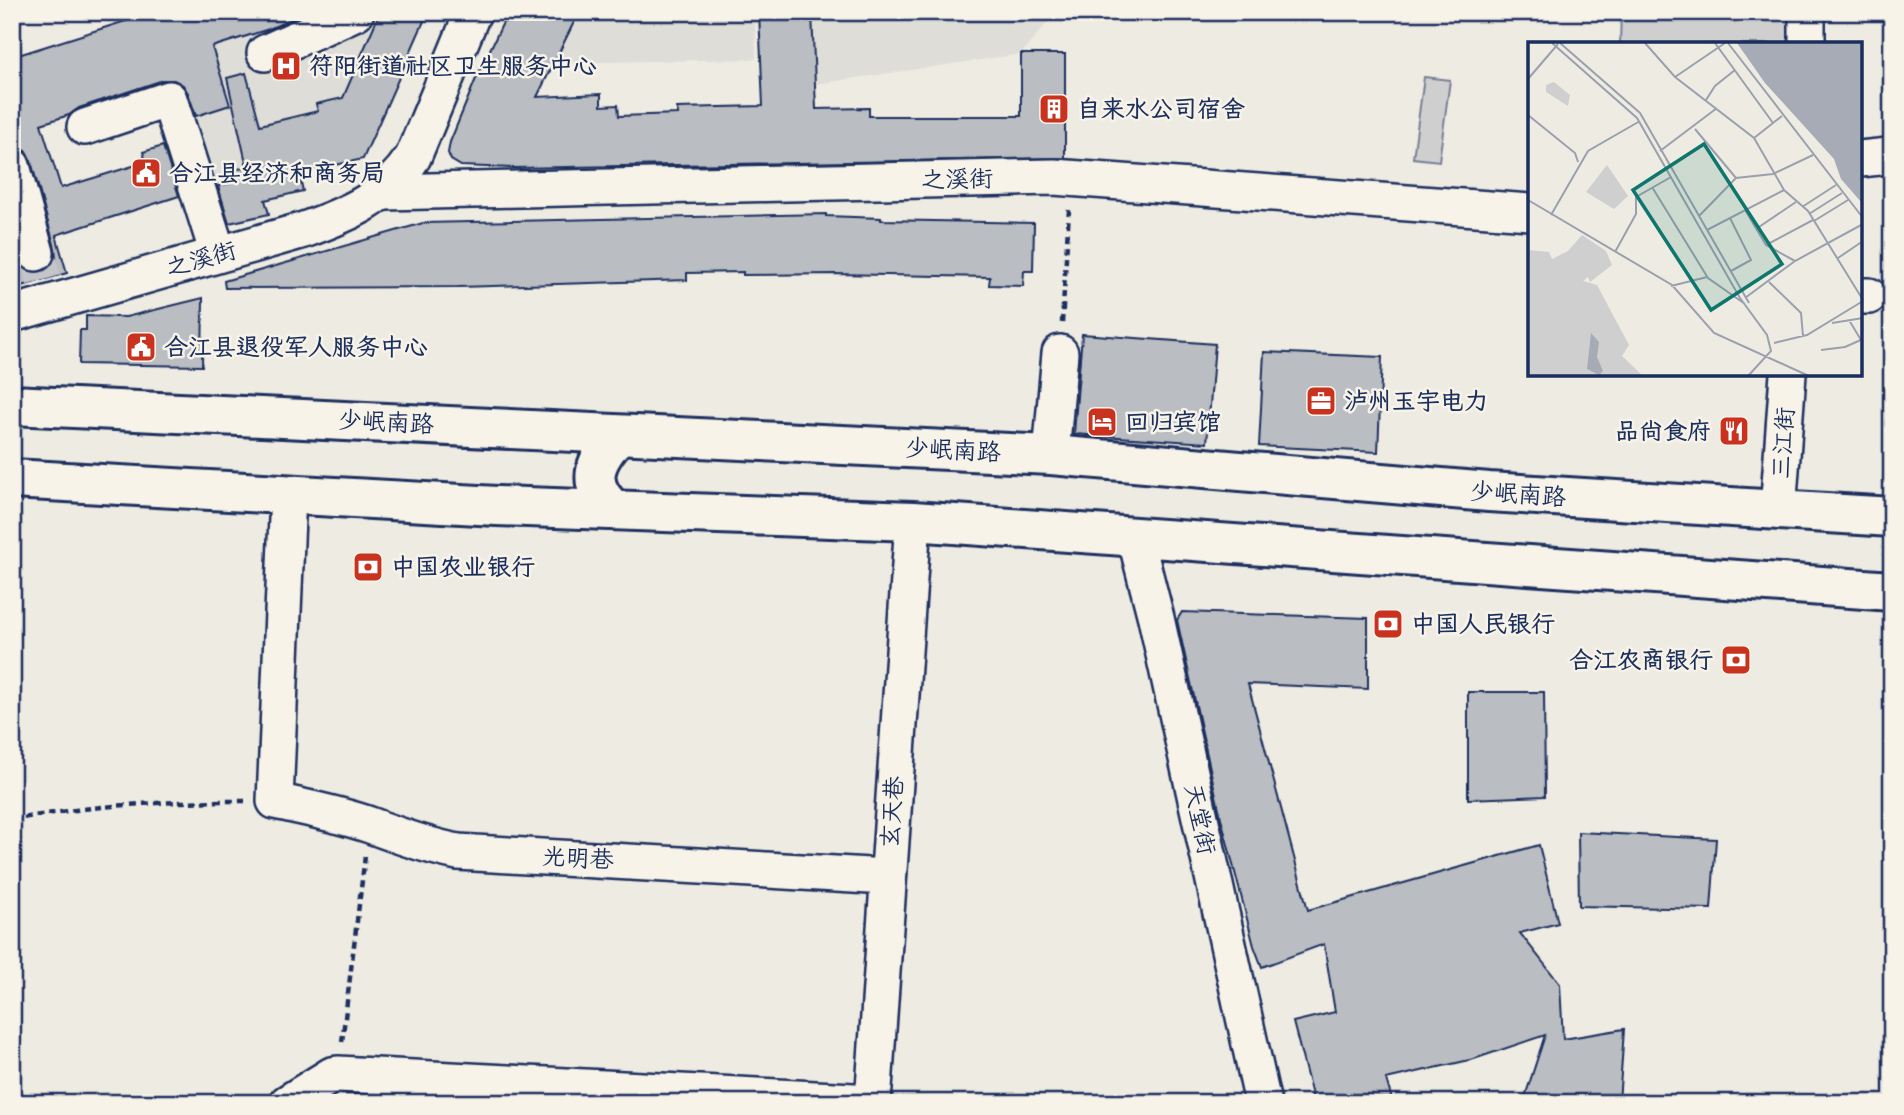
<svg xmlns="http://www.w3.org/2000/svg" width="1904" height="1115" viewBox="0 0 1904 1115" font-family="Mali,'LXGW WenKai TC',sans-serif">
	<rect width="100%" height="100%" fill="#eeebe2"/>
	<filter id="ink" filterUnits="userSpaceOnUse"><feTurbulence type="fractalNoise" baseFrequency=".0143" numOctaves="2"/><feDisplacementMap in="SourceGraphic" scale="14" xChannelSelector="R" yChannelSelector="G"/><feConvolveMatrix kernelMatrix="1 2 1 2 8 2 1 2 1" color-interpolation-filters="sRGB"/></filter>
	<g filter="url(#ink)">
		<g fill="#deddd8">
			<polygon points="150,12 428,12 370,143 336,151 339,164 300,173 303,191 266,200 269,214 213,227 184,120"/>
			<polygon points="579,12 748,12 755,16 756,59 554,63"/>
			<polygon points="812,12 1056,12 1021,54 815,84"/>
		</g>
		<g fill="#cfcfcf" stroke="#757f96" stroke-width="2">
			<polygon points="1621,12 1792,12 1790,44 1620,44"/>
			<polygon points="1424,77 1450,80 1439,161 1413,158"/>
		</g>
		<g fill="#babdc2" stroke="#1b2f5e" stroke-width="2">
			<polygon points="154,12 305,13 269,29 212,47 230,105 196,116 188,93 183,85 174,80 163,80 79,108 69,115 41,124 61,188 146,162 143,152 163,146 179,196 56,235 67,273 12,289 12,243 21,267 30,272 42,272 51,267 56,257 55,248 31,161 26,151 14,146 20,146 12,119 12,57"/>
			<polygon points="380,12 428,12 363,159 299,173 303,191 265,200 269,214 229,223 218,186 231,183 229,171 247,167 227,78 246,73 260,125 318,111 316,104 343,98"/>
			<polygon points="508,12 579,12 537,97 601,94 601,106 618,105 619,116 678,114 677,108 763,106 759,12 812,12 816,109 869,108 869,116 1021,116 1021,54 1065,54 1065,158 514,168 461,166 451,160 448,153 450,142 475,81"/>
			<polygon points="826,214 826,216 881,218 881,220 1034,223 1033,271 1024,271 1023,286 989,285 990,277 835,274 743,275 743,272 687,273 687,280 458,287 225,288 224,281 423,223"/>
			<polygon points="203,298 202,366 79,364 80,330 86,330 86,316 126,317"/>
			<polygon points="1082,334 1215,344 1207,443 1074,434"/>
			<polygon points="1264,352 1382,357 1378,452 1259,446"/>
			<polygon points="1182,612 1368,618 1368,689 1248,684 1308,910 1539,845 1558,923 1520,933 1560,984 1563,1039 1624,1029 1619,1103 1523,1103 1545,1035 1474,1059 1386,1079 1393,1103 1314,1103 1293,1022 1335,1012 1324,944 1262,967 1254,946 1221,818 1177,620"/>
			<polygon points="1468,692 1544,692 1545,796 1468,799"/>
			<polygon points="1578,832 1716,839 1711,909 1579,906"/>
		</g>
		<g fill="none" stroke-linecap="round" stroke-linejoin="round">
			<polyline stroke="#c4c5c8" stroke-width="35" stroke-dasharray="35 18" stroke-linecap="butt" points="36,253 44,280"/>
			<g stroke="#1b2f5e" stroke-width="40">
				<g id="minor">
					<polyline points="1807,44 1807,12"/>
					<polyline points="265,53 356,12"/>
					<polyline points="85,127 169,99 218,254"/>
					<polyline points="1860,159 1889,156"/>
					<polyline points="12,166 36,253"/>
					<polyline points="384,192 1054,177 1530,212"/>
					<polyline points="1860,296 1869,296"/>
					<path d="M12,314L304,230C351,213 385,199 413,157L473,12"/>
					<polyline points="1051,455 1060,353"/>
					<path d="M288,494L275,801C307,808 339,814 370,825C399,836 427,846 458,852L887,877"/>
					<polyline points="1778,511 1788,374"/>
					<polyline points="1135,536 1156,618 1263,1103"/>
					<polyline points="287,1103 332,1075 338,1074 873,1102"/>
					<polyline points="873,1103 913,521"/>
				</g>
			</g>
			<g stroke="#1b2f5e" stroke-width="44">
				<g id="major">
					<polyline points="12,405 1051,455 1489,492 1892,517"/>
					<polyline points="12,479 497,506 913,521 1892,591"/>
					<path d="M614,510C584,484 594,461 618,435"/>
				</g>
			</g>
			<g stroke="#1b2f5e" stroke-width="4.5" stroke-dasharray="7 5" stroke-linecap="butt">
				<polyline points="1062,323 1069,210"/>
				<path d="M12,820C89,805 167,801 245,801"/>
				<polyline points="342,1042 365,856"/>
			</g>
			<use href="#minor" stroke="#f7f3e8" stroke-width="35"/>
			<use href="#major" stroke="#f7f3e8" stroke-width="38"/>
		</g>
	</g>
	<defs>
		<g id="hospital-square" transform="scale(1.575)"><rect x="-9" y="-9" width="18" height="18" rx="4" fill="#c8321e" stroke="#f7f3e8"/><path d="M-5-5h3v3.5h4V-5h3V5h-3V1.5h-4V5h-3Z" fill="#fff"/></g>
		<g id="building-square" transform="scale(1.575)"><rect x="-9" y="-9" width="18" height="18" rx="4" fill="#c8321e" stroke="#f7f3e8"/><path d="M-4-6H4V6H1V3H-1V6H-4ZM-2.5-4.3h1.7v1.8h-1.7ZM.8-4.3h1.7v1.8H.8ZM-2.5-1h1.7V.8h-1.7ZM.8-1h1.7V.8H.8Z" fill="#fff"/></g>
		<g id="civic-square" transform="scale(1.575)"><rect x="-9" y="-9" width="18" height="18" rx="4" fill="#c8321e" stroke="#f7f3e8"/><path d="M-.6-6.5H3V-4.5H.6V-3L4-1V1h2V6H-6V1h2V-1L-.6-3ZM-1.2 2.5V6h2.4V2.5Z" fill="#fff"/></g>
		<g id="office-square" transform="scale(1.575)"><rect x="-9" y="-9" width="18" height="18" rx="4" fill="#c8321e" stroke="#f7f3e8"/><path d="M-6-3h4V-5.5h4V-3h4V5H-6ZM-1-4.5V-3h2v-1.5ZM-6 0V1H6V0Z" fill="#fff"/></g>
		<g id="hotel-square" transform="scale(1.575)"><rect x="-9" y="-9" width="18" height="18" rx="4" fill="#c8321e" stroke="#f7f3e8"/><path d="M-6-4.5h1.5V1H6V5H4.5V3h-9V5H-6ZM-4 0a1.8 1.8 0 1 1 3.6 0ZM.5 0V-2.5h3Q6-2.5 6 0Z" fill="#fff"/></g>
		<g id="restaurant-square" transform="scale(1.575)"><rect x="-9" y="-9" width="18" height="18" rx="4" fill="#c8321e" stroke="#f7f3e8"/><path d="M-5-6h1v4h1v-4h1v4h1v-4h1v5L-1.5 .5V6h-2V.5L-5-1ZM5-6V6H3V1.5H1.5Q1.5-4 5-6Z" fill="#fff"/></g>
		<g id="bank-square" transform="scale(1.575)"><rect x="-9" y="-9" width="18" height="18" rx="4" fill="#c8321e" stroke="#f7f3e8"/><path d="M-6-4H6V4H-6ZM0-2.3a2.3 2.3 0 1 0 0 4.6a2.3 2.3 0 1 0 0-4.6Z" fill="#fff"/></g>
	</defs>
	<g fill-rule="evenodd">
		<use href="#hospital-square" x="286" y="66"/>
		<use href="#building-square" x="1054" y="109"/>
		<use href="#civic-square" x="146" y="173"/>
		<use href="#civic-square" x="141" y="347"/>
		<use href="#office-square" x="1321" y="401"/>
		<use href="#hotel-square" x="1102" y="422"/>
		<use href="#restaurant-square" x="1734" y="431"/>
		<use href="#bank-square" x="368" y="567"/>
		<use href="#bank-square" x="1388" y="624"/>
		<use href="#bank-square" x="1736" y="660"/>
	</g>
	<g text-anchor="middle" stroke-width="5" stroke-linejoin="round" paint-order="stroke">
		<g font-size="24" font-weight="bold" fill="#1b2f5e" stroke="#f7f3e8" text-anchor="start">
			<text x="309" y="74">符阳街道社区卫生服务中心</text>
			<text x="1077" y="117">自来水公司宿舍</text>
			<text x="169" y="181">合江县经济和商务局</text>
			<text x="164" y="355">合江县退役军人服务中心</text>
			<text x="1344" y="409">泸州玉宇电力</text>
			<text x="1125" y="430">回归宾馆</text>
			<text x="1711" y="439" text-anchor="end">品尚食府</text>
			<text x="391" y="575">中国农业银行</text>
			<text x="1411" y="632">中国人民银行</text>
			<text x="1713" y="668" text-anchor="end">合江农商银行</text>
		</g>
		<g font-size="24" fill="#1b2f5e" stroke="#f7f3e8">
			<text transform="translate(957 179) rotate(-1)" y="8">之溪街</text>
			<text transform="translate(201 259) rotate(-16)" y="8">之溪街</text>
			<text transform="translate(386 422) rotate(3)" y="8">少岷南路</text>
			<text transform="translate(1783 443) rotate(-86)" y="8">三江街</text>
			<text transform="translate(953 450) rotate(3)" y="8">少岷南路</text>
			<text transform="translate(1518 494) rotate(4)" y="8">少岷南路</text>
			<text transform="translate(892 812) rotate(-86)" y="8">玄天巷</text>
			<text transform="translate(1200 819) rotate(78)" y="8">天堂街</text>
			<text transform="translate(578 858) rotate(3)" y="8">光明巷</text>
		</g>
	</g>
	<g transform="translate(1528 42)">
		<rect width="334" height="334" fill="#eeebe2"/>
		<path d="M26,40L42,53L40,64L18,50V43ZM79,123L100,154L86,167L58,150ZM54,193L78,209L84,223L62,240L60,235L55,239L69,243L101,303L94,314L115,334H0V208L21,210L24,217L40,209Z" fill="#cfcfcf"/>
		<path d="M209,1H334V161L313,137L306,117L237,41ZM63,291L71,300L69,315L75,329L71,333L59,327Z" fill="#a6abb5"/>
		<path fill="none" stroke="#9aa0ad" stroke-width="2" d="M24,1L109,76L212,256L239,293L243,309L220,334M32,1L112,71L221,261M117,1L147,35L226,96L256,148L280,169L335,258M187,1L245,81M200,1L335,176M147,35L197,1M0,37L30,2M178,58L187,44L207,28M0,73L47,111L50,120M167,87L208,136M226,96L254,74M132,109L189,66M124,145L180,236L217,262M0,158L144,243L186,291L281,334M274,165L308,143M217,168L238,203L267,219M281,172L314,151M23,173L60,109L112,79M171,174L208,136L245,132L285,113M202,176L223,218L203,229M286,179L320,158M228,187L268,160M179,188L256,148M238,203L285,178M87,210L108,172V155L143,135M310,216L335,199M241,240L273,271L275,294M143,244L179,235M217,256L267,219L335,182M321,278L333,298M304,281L335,276M246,301L279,293L335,259M293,308L317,305L335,297"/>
		<path fill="#0f766e" fill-opacity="0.15" stroke="#0f766e" stroke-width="3.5" d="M176,102L254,222L183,268L105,148Z"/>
		<rect width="334" height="334" fill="none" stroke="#1b2f5e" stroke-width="3.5"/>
	</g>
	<rect width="1904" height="1115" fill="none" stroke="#f7f3e8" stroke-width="42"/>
	<rect x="21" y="21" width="1862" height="1073" fill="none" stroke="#1b2f5e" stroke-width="2.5" filter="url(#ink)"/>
</svg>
